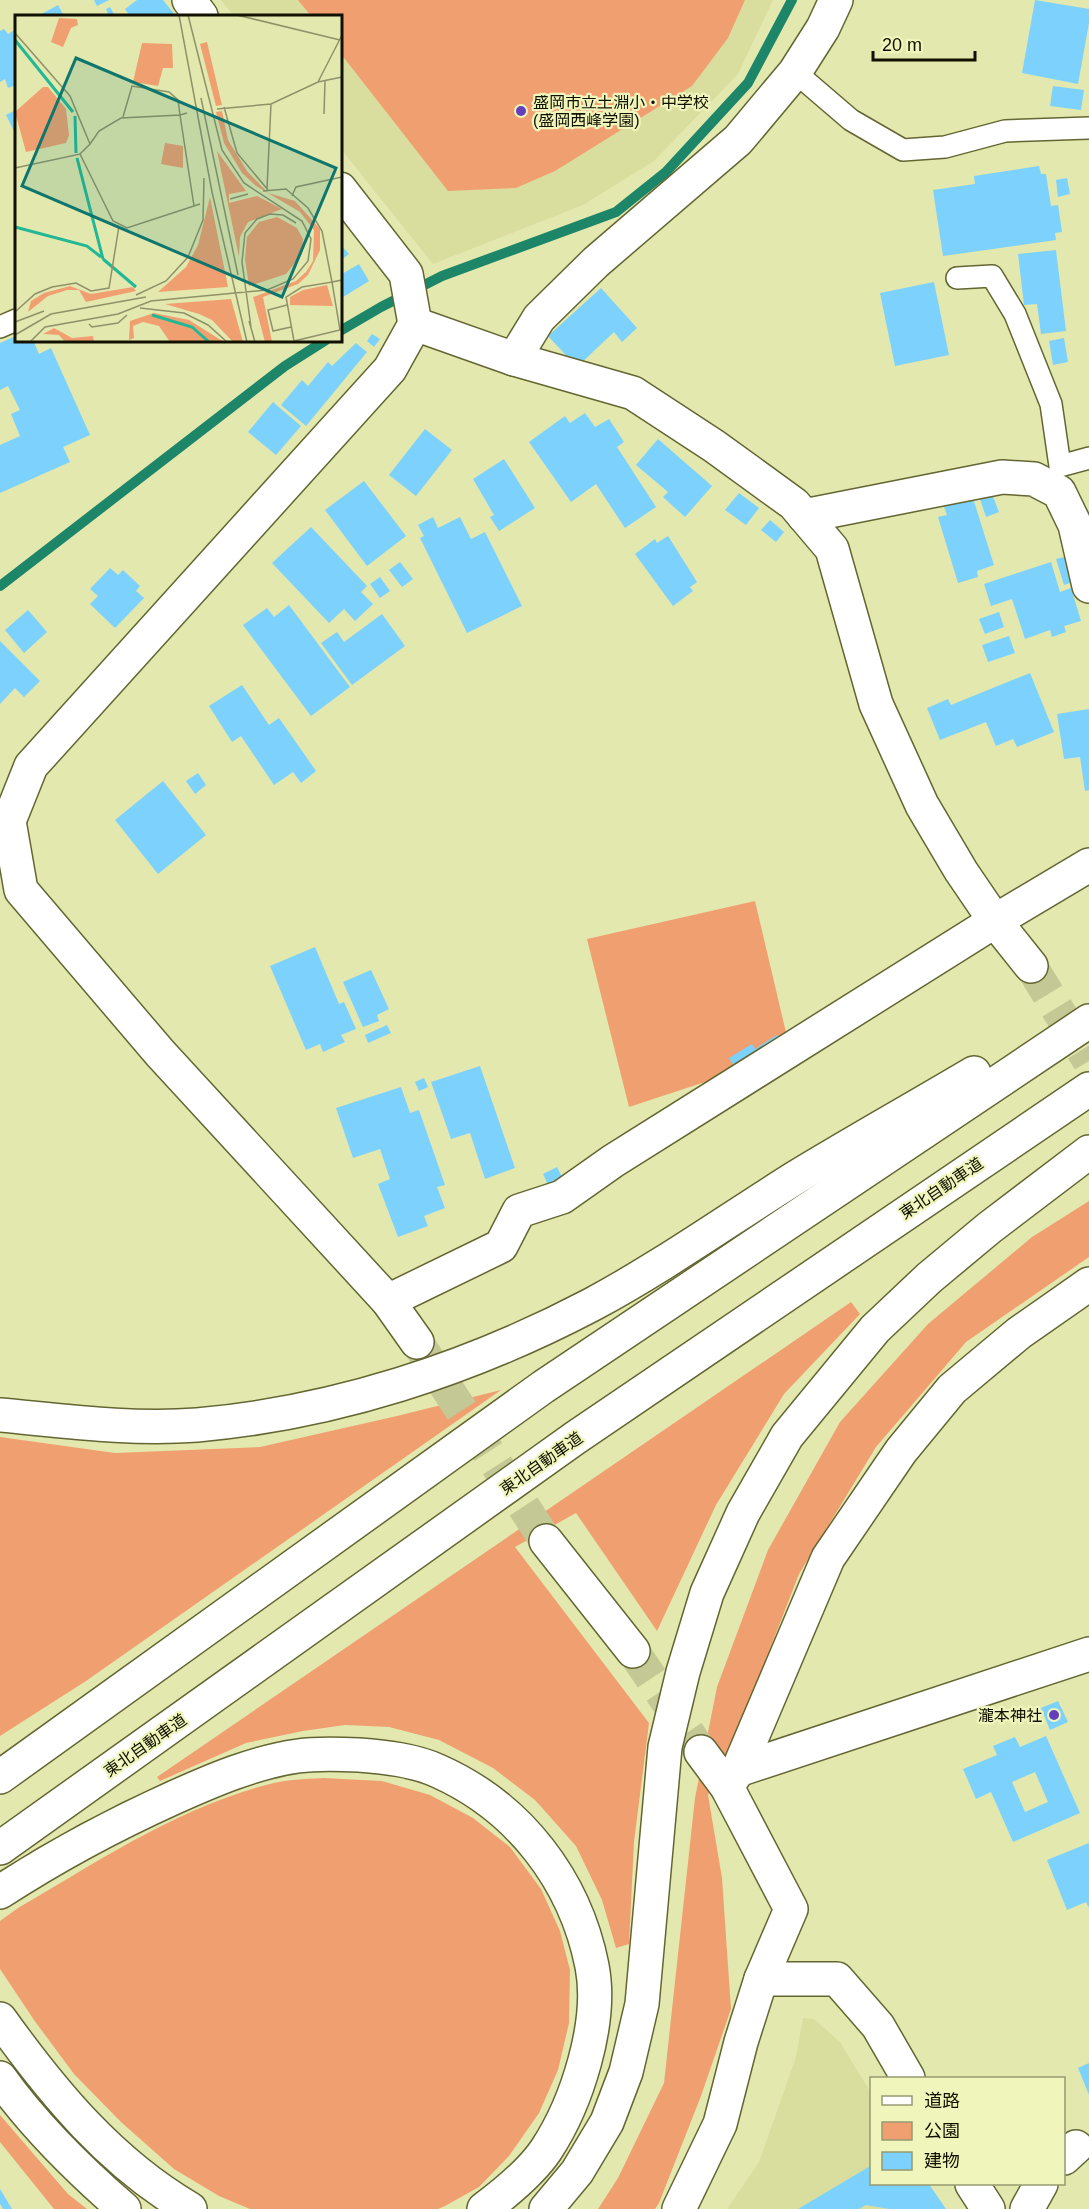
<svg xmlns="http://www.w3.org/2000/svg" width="1089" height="2209" viewBox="0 0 1089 2209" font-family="Arial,'Noto Sans JP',sans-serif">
	<rect width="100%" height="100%" fill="#e3e8af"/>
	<g fill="#d9de9e">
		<polygon points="221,0 773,0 738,74 654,161 583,205 433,264 341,149 340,16 234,16"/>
		<polygon points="803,2018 814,2019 840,2042 871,2093 872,2184 927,2184 943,2209 727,2209 759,2162 796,2057"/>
	</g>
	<g fill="#f0a070">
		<polygon points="298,0 745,0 728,38 692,86 555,171 516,188 448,191 341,54 340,16 311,16"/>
		<polygon points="755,901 788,1041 705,1082 629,1107 587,939"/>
		<polygon points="1089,1201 1089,1257 966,1342 876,1447 799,1574 738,1731 708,1795 722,1878 731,2009 701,2096 659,2203 655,2209 598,2209 618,2178 664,2083 695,1798 717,1687 768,1550 840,1422 928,1324 1032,1237"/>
		<polygon points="851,1302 860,1314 784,1394 716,1505 657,1631 576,1513 515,1547 649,1723 634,1842 629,1944 616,1948 602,1900 576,1846 535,1800 493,1768 439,1740 389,1727 345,1725 303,1731 246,1743 160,1781 157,1777"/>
		<polygon points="501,1390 86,1681 0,1736 0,1437 115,1453 260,1447 397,1416"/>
		<path d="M324,1778L382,1781L430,1795L473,1818L510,1847L541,1889L560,1931L570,1970L569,2023L558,2070L539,2113L509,2156L479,2187L445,2206L438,2209H250L219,2196L174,2169L121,2122L74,2074L34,2020L0,1969V1921L18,1908C99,1861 182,1805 274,1783C290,1779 308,1779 324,1778Z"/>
		<polygon points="0,2115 68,2194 87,2209 54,2209 0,2142"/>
	</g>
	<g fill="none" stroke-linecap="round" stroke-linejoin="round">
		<g stroke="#1d8668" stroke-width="10">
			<polyline points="340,331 381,307 442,276 616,212 666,172 748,83 792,0"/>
			<polyline points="0,586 285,366 326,340"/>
		</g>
	</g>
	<g fill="#7cd2fd" fill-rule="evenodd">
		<polygon points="94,0 109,0 97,6"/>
		<polygon points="137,0 163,0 176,16 130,16 125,9"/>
		<polygon points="1035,0 1089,9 1089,23 1078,84 1022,73"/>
		<polygon points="58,5 64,16 38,16"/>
		<polygon points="110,7 115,16 109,16 106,9"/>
		<polygon points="4,29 8,34 16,29 16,85 8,88 5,79 0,82 0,31"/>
		<polygon points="1053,86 1084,90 1081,110 1050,106"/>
		<polygon points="16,110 16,129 14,131 6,115"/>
		<polygon points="1039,166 1041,174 1046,174 1051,206 1058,205 1062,232 1055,233 1056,240 943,256 933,190 975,184 974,176"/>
		<polygon points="1067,178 1070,194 1058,197 1056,180"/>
		<polygon points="340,244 349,254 340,261"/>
		<polygon points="1056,250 1066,331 1041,334 1037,304 1024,305 1018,254"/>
		<polygon points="359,264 369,281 340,299 340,275"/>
		<polygon points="934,282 949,355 895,366 880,293"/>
		<polygon points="601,288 637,328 622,342 614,332 577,367 548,336"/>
		<polygon points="372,334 380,339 374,347 367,341"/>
		<polygon points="16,336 16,340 33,340 39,354 51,348 90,435 63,447 70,462 0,493 0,445 20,436 11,414 20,410 8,386 0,390 0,343"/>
		<polygon points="1064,338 1068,362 1053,365 1049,341"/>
		<polygon points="356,343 367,352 306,426 281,405 302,380 308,386 328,362 332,366"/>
		<polygon points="273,402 301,426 276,455 248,432"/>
		<polygon points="585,413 595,427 609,419 624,442 617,447 656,507 625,528 596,484 571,502 529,442 565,416 570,423"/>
		<polygon points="425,429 452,450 416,496 389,475"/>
		<polygon points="658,439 712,486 685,517 663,497 668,492 636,465"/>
		<polygon points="504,459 535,508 499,531 490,517 494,515 473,479"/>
		<polygon points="364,481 406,536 367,566 325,510"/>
		<polygon points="739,493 759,508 746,525 725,510"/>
		<polygon points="992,494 999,512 986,517 980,499"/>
		<polygon points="972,495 994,565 977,571 978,577 958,583 938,517 947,515 943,504"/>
		<polygon points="433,517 438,528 460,517 471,539 485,532 522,606 467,633 420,538 424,536 418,525"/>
		<polygon points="770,520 784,532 776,542 761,530"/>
		<polygon points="311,527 367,586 361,592 373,604 355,621 344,609 329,623 272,563"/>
		<polygon points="668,536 697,582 690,587 693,591 673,606 635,554 655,539 657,543"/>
		<polygon points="1068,556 1076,581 1064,585 1056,559"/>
		<polygon points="400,562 413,579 402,587 389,570"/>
		<polygon points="1051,562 1060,592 1071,588 1081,621 1064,626 1066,632 1052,637 1050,630 1025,639 1012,599 991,606 984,584"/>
		<polygon points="110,568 118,575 123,570 140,586 136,591 144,598 115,628 90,604 98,596 90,589"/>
		<polygon points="380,577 390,591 380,598 370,584"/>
		<polygon points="289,605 350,687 311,716 243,625 267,608 274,617"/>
		<polygon points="28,610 47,632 24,653 5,630"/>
		<polygon points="999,612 1004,627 985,634 979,619"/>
		<polygon points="382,614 405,646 352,685 321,643 337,632 344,642"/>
		<polygon points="1009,636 1015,653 988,662 982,645"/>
		<polygon points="0,641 40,681 24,697 15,688 0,704"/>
		<polygon points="1030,673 1054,732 1017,747 1013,739 996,746 986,722 940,740 927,708 948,699 951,705"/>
		<polygon points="242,685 269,725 279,718 316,771 301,783 293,772 274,785 241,736 232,742 209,706"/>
		<polygon points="1089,709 1089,790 1085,791 1080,757 1064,759 1057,714"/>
		<polygon points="198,773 206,785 195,794 186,781"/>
		<polygon points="163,781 206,835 158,874 115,820"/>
		<polygon points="315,947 339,1004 344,1002 356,1029 341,1035 345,1042 323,1052 320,1044 306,1050 270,966"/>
		<polygon points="371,970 389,1009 377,1015 379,1021 363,1027 343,982"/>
		<polygon points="387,1025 391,1033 368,1043 365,1035"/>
		<polygon points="777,1035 782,1044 738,1072 729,1058 752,1044 755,1049"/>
		<polygon points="480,1066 515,1168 485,1179 470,1133 451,1139 431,1082"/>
		<polygon points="424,1078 428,1087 419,1091 415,1082"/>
		<polygon points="401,1087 410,1113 419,1110 445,1185 437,1187 445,1208 424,1216 428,1226 398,1237 378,1184 390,1179 380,1149 353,1158 336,1108"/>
		<polygon points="557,1167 568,1189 553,1196 543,1174"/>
		<polygon points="1058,1701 1068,1722 1050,1730 1041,1708"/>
		<path d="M1046,1736L1080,1813L1013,1842L991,1792L976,1799L963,1769L997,1755L993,1746L1015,1737L1020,1747ZM1035,1772L1048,1802L1025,1812L1012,1782Z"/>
		<polygon points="1089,1843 1089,1908 1086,1902 1067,1910 1047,1860"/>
		<polygon points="1089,2063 1089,2095 1078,2068"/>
		<polygon points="872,2165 872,2184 929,2184 946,2209 889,2209 866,2205 859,2209 798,2209"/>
		<polygon points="0,2189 12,2209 3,2209 0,2204"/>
	</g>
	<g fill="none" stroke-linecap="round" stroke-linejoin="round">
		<polyline stroke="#c3c895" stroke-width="33" stroke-dasharray="33 16" stroke-linecap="butt" points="1031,966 1089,1061"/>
		<g stroke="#c3c895" stroke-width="33" stroke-dasharray="33 16" stroke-linecap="butt">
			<polyline points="417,1342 546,1541"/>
			<polyline points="633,1651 701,1752"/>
		</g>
		<g stroke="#636631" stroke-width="24">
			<g id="lane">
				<polyline points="795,72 851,120 903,150 945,147 1005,131 1089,128"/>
				<polyline points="957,278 992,276 1015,314 1051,404 1060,466 1089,458"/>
				<polyline points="0,327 16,320"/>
			</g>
		</g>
		<g stroke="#636631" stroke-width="36">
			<g id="street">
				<polyline points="189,0 201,16"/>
				<polyline points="415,324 514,359 539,318 596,262 738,140 795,72 823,28 836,0"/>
				<polyline points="514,359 633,393 714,446 794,504 832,549 876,704 922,805 961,871 995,921 1089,865"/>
				<polyline points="804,516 1002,477 1034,479 1059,492 1075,525 1089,586"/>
				<polyline points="0,822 9,821 31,766 390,369 415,324 406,274 340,189"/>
				<polyline points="388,1301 501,1246 519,1211 562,1197 613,1161 995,921 1031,966"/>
				<polyline points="738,1770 1089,1654"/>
				<polyline points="727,1787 738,1770 828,1558 901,1451 952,1389 1019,1333 1089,1284"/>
				<polyline points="761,1979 837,1979 878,2026 908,2078"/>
				<polyline points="1064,2158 1076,2147"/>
				<polyline points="972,2184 988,2209"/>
				<polyline points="1027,2209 1041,2184"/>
			</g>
		</g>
		<g stroke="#636631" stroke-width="36">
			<g id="secondary">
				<polyline points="9,821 21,890 160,1053 388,1301 417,1342"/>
				<polyline points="546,1541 633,1651"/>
				<polyline points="679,2209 720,2124 741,2042 761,1979 791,1909 727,1787 701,1752"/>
			</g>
		</g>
		<g stroke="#636631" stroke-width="36">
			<g id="highway">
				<path d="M0,1415C65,1421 131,1430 197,1425C334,1413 469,1369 591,1305C662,1267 728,1220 795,1178C854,1142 915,1108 974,1073"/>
				<polyline points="0,1777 543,1387 1089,1021"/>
				<polyline points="0,1848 575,1438 1089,1089"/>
				<path d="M0,1892C57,1855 111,1826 173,1798C213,1780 255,1762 298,1756C318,1753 339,1754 359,1755C385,1757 414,1760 438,1771C519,1807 575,1880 592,1966C603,2022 577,2103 546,2150C532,2171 504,2194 484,2209"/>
				<path d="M0,2019C53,2093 111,2163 190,2209"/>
				<path d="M0,2078C35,2127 79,2170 124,2209"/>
				<polyline points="546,2209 577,2172 607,2122 626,2072 642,2004 665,1747 683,1672 707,1593 743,1513 787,1436 875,1329 929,1278 989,1228 1089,1152"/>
			</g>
		</g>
		<use href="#lane" stroke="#fff" stroke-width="21"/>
		<use href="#street" stroke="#fff" stroke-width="33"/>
		<use href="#secondary" stroke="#fff" stroke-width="33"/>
		<use href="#highway" stroke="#fff" stroke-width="33"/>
	</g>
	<g fill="#6340b9" stroke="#f0f5bb" stroke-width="2">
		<circle cx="521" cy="111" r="6"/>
		<circle cx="1054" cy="1715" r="6"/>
	</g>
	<g text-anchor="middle" stroke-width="4.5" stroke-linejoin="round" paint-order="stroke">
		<g font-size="16" fill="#101100" stroke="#f0f5bb" text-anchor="start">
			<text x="533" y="108">盛岡市立土淵小・中学校<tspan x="533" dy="18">(盛岡西峰学園)</tspan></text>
			<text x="1042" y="1721" text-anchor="end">瀧本神社</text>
		</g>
		<g font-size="16" fill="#101100" stroke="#f0f5bb">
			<text transform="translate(941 1188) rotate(-34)" y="6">東北自動車道</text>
			<text transform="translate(541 1463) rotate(-35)" y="6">東北自動車道</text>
			<text transform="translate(145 1745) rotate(-35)" y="6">東北自動車道</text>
		</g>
	</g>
	<g transform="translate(15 15)">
		<rect width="327" height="327" fill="#e3e8af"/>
		<path d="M44,3L62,4L63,10L56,13L48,32L36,27ZM192,27L207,90L201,91L185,29ZM127,28L157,29L158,53H148L143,71L118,67ZM28,72H33L51,94L54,120L51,128L11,137L0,97ZM207,96L213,125L232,156L253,178L280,186L305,214V235L293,260L283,269L248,282L257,327H250L238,282L281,266L291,257L298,246L299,215L285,197L241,171L227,158L209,128L201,97ZM150,128L168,131V153L146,149ZM202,136L231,176L214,179V188L242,181L267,194L233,207L225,222L224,242ZM195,182L213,272L143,277L171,252L183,230ZM262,202L282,213L288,224L287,239L271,259L234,271L230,244L232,222L244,207ZM312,270L318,291L275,290V282L288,275ZM55,271L76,279L118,272L121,276L71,287L64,275H52L33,281L13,297L16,286L29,278ZM216,284L228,327H218L197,305L184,299L150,289ZM139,298L174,305L209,327H155L144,311L128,307L118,311L119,323L114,325L115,306ZM39,313L57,323L78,321L79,327H50L44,320L28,319Z" fill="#f0a070"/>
		<path fill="none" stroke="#23b895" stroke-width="3" d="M0,25L58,97M60,101L61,138M62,143L88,244M0,212L72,231L86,242M88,244L121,272M137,300L177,312L194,327"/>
		<path fill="none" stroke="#8f9269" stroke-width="1.5" d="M164,0L197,177L232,327M222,0L325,25M0,18L55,81L75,129L65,139M303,67L327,20M186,83L223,260M209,92L222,138L253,175M202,94L256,89L303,67L327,62M172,98L165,100L179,191M309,99L310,66M75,129L84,116L106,103L165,100L163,85L154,77L117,71L108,102M0,153L65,139L98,206L112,213L185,189M252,173L256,89M248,176L271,174L293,193L307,216L317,267L327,265M277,181L281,172L327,162M215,184L233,179M317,267L325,315L279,326L271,282L287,272ZM121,280L151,266L173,242L188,205L189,163M272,290L253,295L258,316L276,312M125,293L169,298L193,310L212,327M0,297L20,279L37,272L61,268L76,276L94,273L104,211M234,306L240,327M0,307L29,296M74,309L77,312L103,308L112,300M236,312L227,247L230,218L242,204L255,199L268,200L281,208M0,320L36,299L131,282M15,327L30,312L103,299L136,286L252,275L278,264L293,246L296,224L287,206L229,168L207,135L173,0"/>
		<path fill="#0f766e" fill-opacity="0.15" stroke="#0f766e" stroke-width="3" d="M61,43L321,153L267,282L7,171Z"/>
		<rect width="327" height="327" fill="none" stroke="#101100" stroke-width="3"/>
	</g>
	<rect x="870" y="2077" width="195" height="108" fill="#f0f5bb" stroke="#969a70" stroke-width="1.5"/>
	<rect x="882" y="2096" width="30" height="9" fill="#ffffff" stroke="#969a70" stroke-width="1.5"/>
	<text x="924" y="2107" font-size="18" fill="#101100">道路</text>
	<rect x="882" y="2122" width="30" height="18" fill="#f0a070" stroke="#969a70" stroke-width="1.5"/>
	<text x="924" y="2137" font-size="18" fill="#101100">公園</text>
	<rect x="882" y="2152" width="30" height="18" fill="#7cd2fd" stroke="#969a70" stroke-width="1.5"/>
	<text x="924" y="2167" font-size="18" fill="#101100">建物</text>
	<path d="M873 51v9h102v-9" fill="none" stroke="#101100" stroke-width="3"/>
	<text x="882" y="51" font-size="18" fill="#101100" stroke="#f0f5bb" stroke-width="4.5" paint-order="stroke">20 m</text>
</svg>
